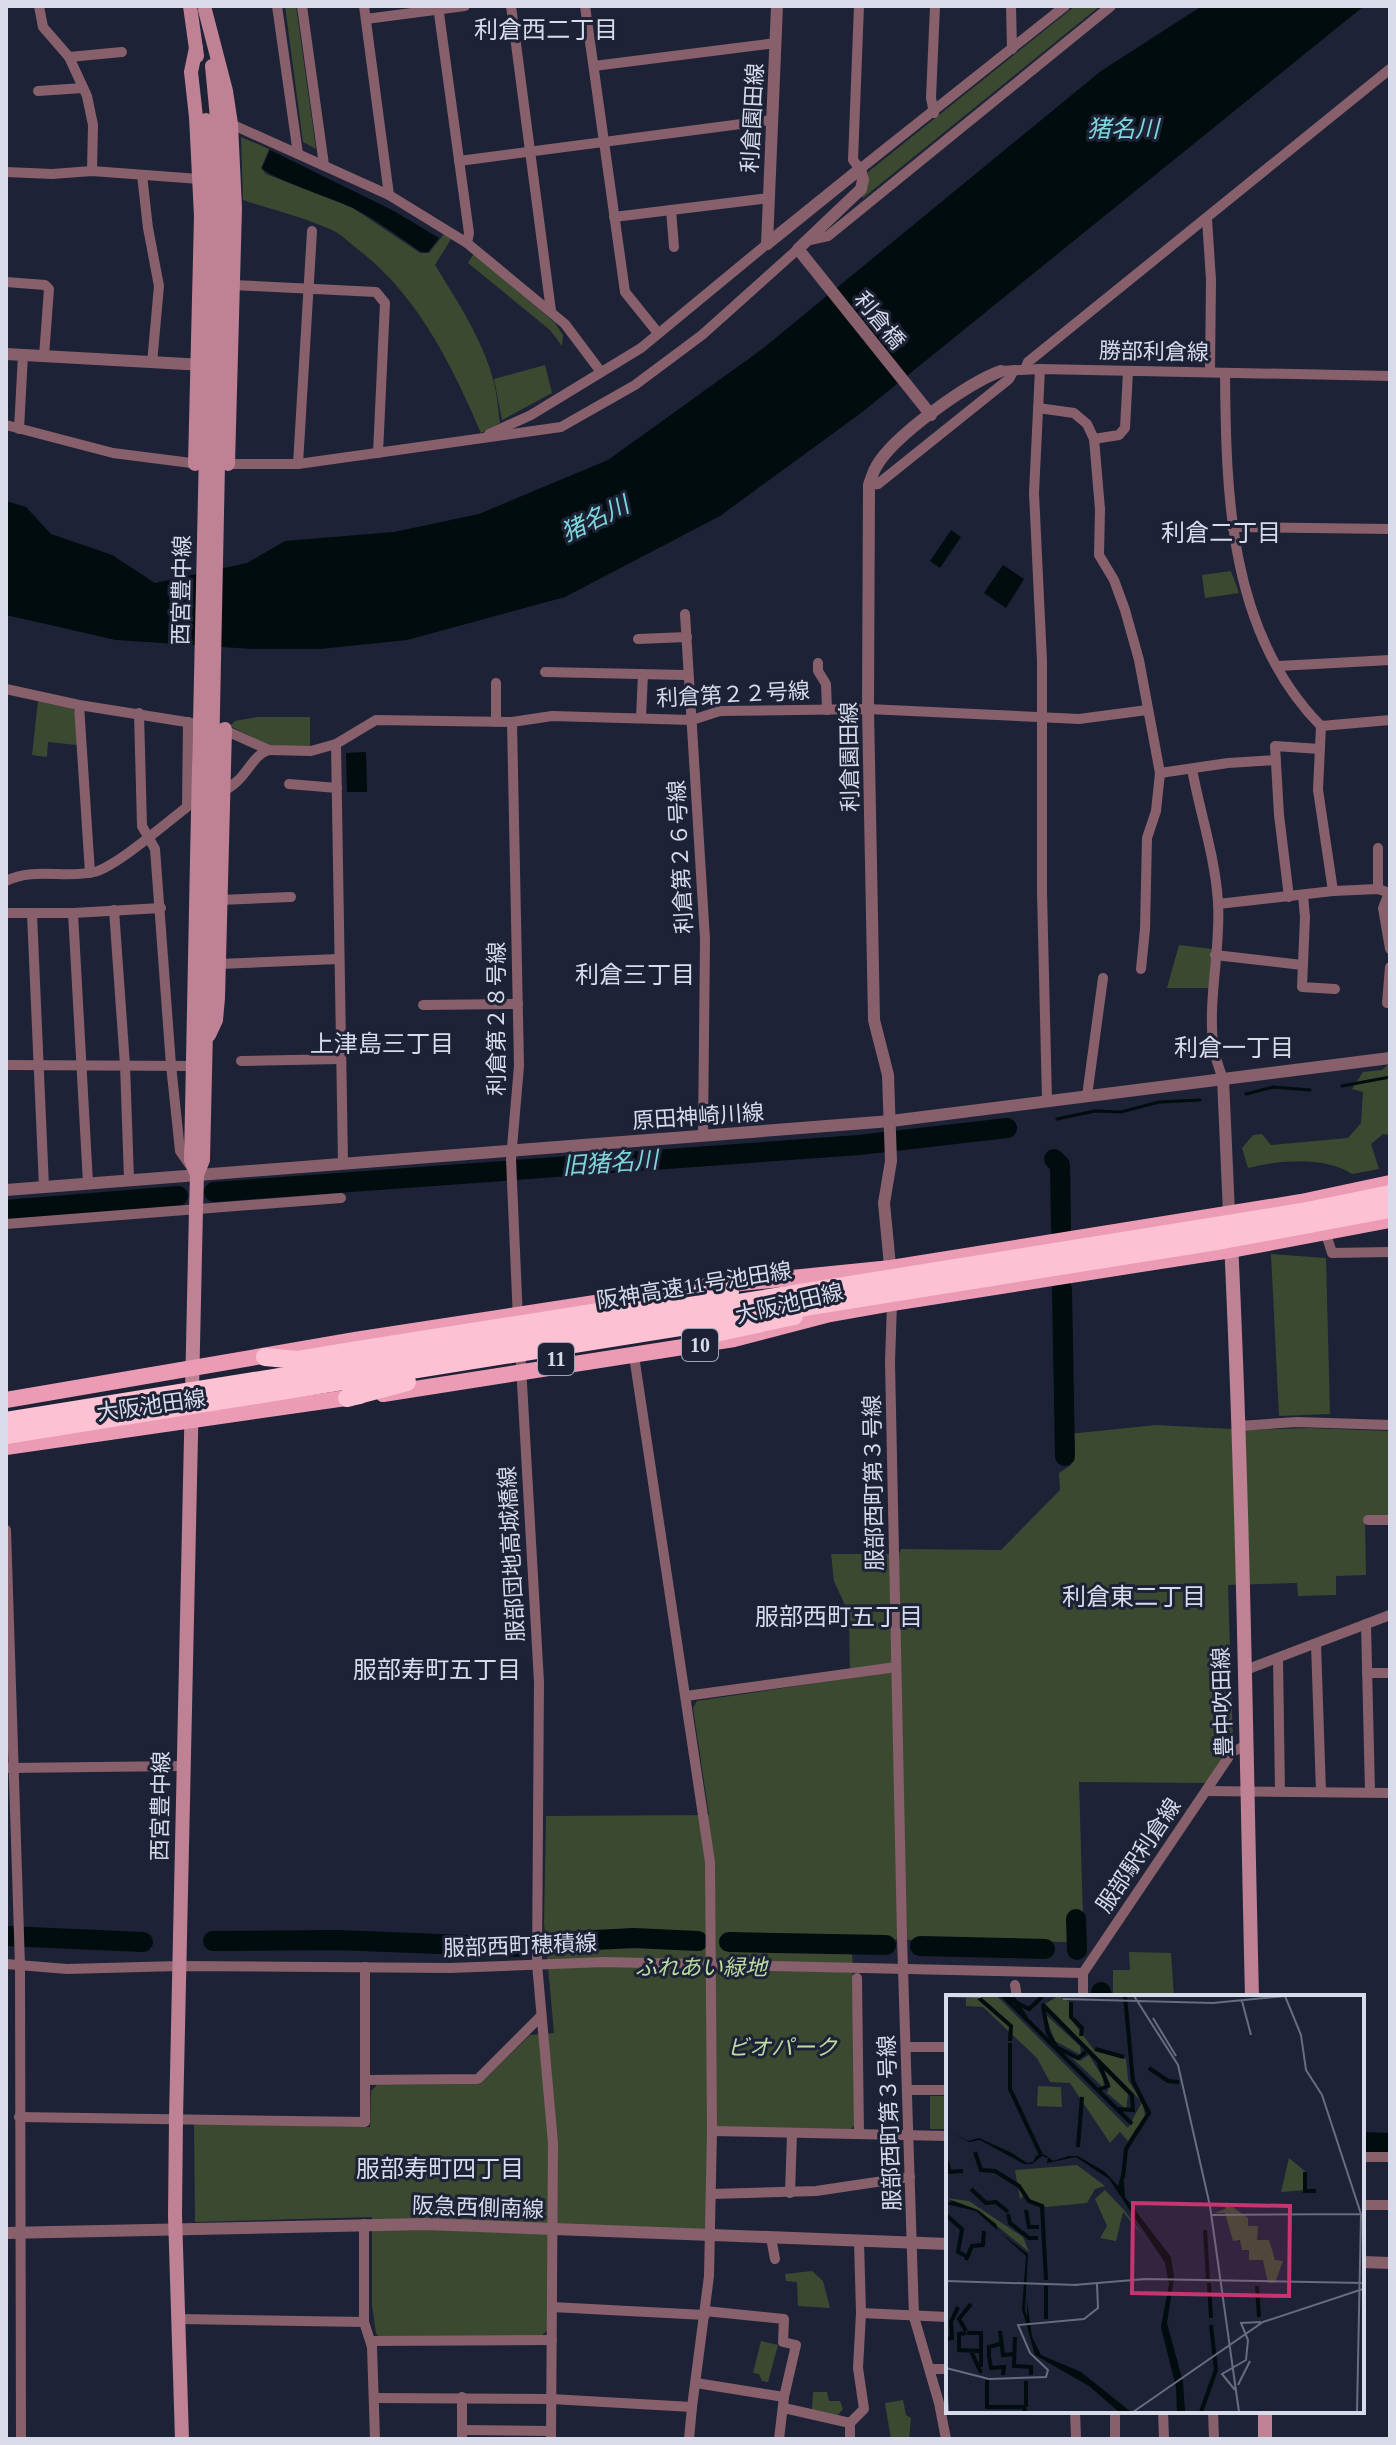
<svg xmlns="http://www.w3.org/2000/svg" width="1396" height="2445" viewBox="0 0 1396 2445" font-family="'Times New Roman','Noto Sans JP',serif">
	<rect width="100%" height="100%" fill="#1d2237"/>
	<g fill="#3c4931">
		<polygon points="285,6 296,6 316,149 303,142"/>
		<polygon points="1075,6 1100,6 863,198 861,196 868,172"/>
		<path d="M241,137L269,149L261,168L266,174L353,208L420,253H429L444,234L451,239L435,265C457,301 482,338 493,379C497,393 498,409 500,423L481,433C452,366 419,297 360,251C352,245 344,237 336,232C307,218 273,210 243,200Z"/>
		<polygon points="474,253 555,323 563,335 562,346 550,330 468,263"/>
		<polygon points="545,365 552,393 502,420 494,379"/>
		<polygon points="1231,571 1239,593 1205,598 1202,575"/>
		<polygon points="38,701 72,708 75,712 77,745 48,742 47,757 32,755"/>
		<polygon points="258,717 310,717 310,747 270,746 230,726 235,721"/>
		<polygon points="1179,945 1212,949 1209,988 1167,988"/>
		<path d="M1390,1063V1135L1383,1134L1371,1144L1379,1169L1352,1174C1325,1156 1279,1160 1248,1168L1242,1148L1253,1135L1262,1134L1271,1145L1348,1138L1361,1123L1363,1092L1352,1089L1363,1072L1382,1070Z"/>
		<polygon points="1271,1254 1326,1258 1330,1414 1279,1416"/>
		<polygon points="1156,1425 1250,1430 1308,1428 1390,1431 1390,1516 1365,1517 1366,1575 1336,1576 1336,1595 1298,1596 1297,1583 1228,1585 1233,1743 1206,1783 1079,1782 1083,1917 1069,1918 1070,1942 852,1939 855,2124 851,2129 708,2128 707,2226 704,2230 549,2224 548,2330 541,2336 378,2336 376,2333 372,2305 372,2217 195,2222 194,2124 370,2127 371,2091 377,2085 480,2084 530,2035 554,2033 544,1923 546,1816 709,1815 693,1708 697,1701 850,1678 849,1614 834,1581 831,1554 899,1554 901,1549 1001,1550 1060,1490 1059,1473 1071,1465 1069,1434"/>
		<polygon points="1129,1952 1171,1953 1174,1997 1113,1997 1113,1970 1130,1970"/>
		<rect x="930" y="2096" width="14" height="33"/>
		<polygon points="812,2271 823,2281 830,2308 798,2306 797,2282 786,2281 785,2274"/>
		<polygon points="761,2341 778,2345 768,2382 762,2381 759,2374 753,2373"/>
		<polygon points="813,2392 827,2392 829,2401 840,2401 843,2409 838,2415 812,2410"/>
		<polygon points="903,2400 906,2415 911,2418 909,2439 891,2439 885,2403"/>
	</g>
	<g fill="#000c0d">
		<polygon points="1202,6 1364,6 861,413 720,516 565,597 407,640 320,649 253,649 116,640 6,615 6,501 26,507 51,534 112,555 155,583 247,563 285,541 394,532 479,514 608,460 761,350 1101,71"/>
		<path d="M270,150L394,211L439,238L428,252H421C399,237 377,220 353,208C335,199 270,178 262,168Z"/>
		<polygon points="951,530 961,537 940,568 930,561"/>
		<polygon points="1003,565 1024,579 1006,608 984,593"/>
		<polygon points="366,752 367,792 347,792 346,753"/>
	</g>
	<g fill="none" stroke-linecap="round" stroke-linejoin="round">
		<g stroke="#000c0d" stroke-width="3">
			<polyline points="1342,1086 1390,1077"/>
			<polyline points="1246,1094 1273,1087 1310,1090"/>
			<polyline points="1057,1119 1095,1111 1121,1112 1159,1102 1200,1100"/>
		</g>
		<g stroke="#000c0d" stroke-width="20">
			<polyline points="1054,1159 1060,1165 1061,1229"/>
			<polyline points="214,1192 859,1145 1007,1128"/>
			<polyline points="6,1210 178,1196"/>
			<polyline points="1062,1289 1065,1456"/>
			<polyline points="1076,1919 1077,1950"/>
			<polyline points="6,1936 143,1942"/>
			<polyline points="213,1941 337,1940 518,1947"/>
			<polyline points="556,1942 634,1938 698,1941"/>
			<polyline points="729,1942 886,1945"/>
			<polyline points="920,1946 1045,1949"/>
			<polyline points="1101,1992 1102,1997"/>
			<polyline points="1362,2142 1390,2143"/>
		</g>
		<g stroke="#87606b" stroke-width="10">
			<polyline points="39,6 43,27 69,57 87,96 93,125 92,171"/>
			<polyline points="277,6 298,154"/>
			<polyline points="302,6 324,165"/>
			<polyline points="364,6 389,195"/>
			<polyline points="438,6 469,233 467,243"/>
			<polyline points="511,6 551,311"/>
			<polyline points="585,6 625,292 658,333"/>
			<polyline points="859,6 853,160 860,169 1065,6"/>
			<polyline points="1011,6 1012,49"/>
			<polyline points="366,19 465,6"/>
			<polyline points="69,57 122,52"/>
			<polyline points="594,66 776,43"/>
			<polyline points="38,91 83,88"/>
			<polyline points="934,113 931,98 935,6"/>
			<polyline points="231,124 389,195 467,243 565,324 601,372"/>
			<polyline points="459,161 772,120"/>
			<polyline points="6,172 52,174 92,171 199,179"/>
			<polyline points="142,175 148,228 159,286 152,363"/>
			<polyline points="671,210 674,247"/>
			<polyline points="614,217 769,198"/>
			<polyline points="1207,219 1211,280 1210,372"/>
			<polyline points="810,240 828,236 1111,6"/>
			<polyline points="6,282 45,285 49,289 44,356"/>
			<polyline points="233,285 376,292 385,303 378,453"/>
			<polyline points="1025,369 1028,362 1390,69"/>
			<polyline points="1040,369 1034,493 1042,661 1042,892 1047,1101"/>
			<polyline points="1001,371 1040,369 1390,376"/>
			<path d="M1225,373C1226,496 1229,633 1321,726L1390,720"/>
			<polyline points="1038,408 1074,413 1087,424 1094,439 1100,509 1099,555 1114,580 1125,610 1139,660 1160,773 1156,811 1147,838 1145,929 1141,969"/>
			<polyline points="6,425 113,453 199,464"/>
			<polyline points="19,429 23,355"/>
			<polyline points="489,434 531,415 641,348 767,244"/>
			<polyline points="1094,439 1119,435 1125,428 1128,371"/>
			<polyline points="223,464 298,464 561,427 635,385 702,335 798,249"/>
			<polyline points="298,464 312,231"/>
			<polyline points="869,485 878,484 1009,379 1014,370"/>
			<polyline points="1232,527 1390,529"/>
			<polyline points="685,614 705,939 703,1135"/>
			<polyline points="638,639 687,637"/>
			<polyline points="818,663 818,671 826,684 827,710"/>
			<polyline points="1278,666 1390,660"/>
			<polyline points="545,672 685,675"/>
			<polyline points="496,683 496,722"/>
			<polyline points="6,689 79,705 205,725"/>
			<polyline points="79,705 90,873"/>
			<polyline points="139,713 142,826 155,849 171,1065 180,1151 191,1167"/>
			<polyline points="641,717 643,674"/>
			<polyline points="512,722 519,1066 511,1159 518,1320"/>
			<polyline points="1321,726 1318,790 1333,891"/>
			<polyline points="220,728 269,750 311,751 336,744 376,720 512,722 552,716 692,720 720,711 868,709 1079,719 1147,710"/>
			<polyline points="336,744 343,1163"/>
			<path d="M1192,769C1200,813 1215,856 1218,902C1221,949 1208,996 1213,1044C1214,1055 1219,1068 1223,1079"/>
			<polyline points="1160,773 1228,763 1276,760"/>
			<polyline points="289,784 337,788"/>
			<path d="M223,791C247,780 251,755 269,750"/>
			<polyline points="1378,848 1378,889"/>
			<path d="M6,881C34,867 65,879 94,872C116,867 166,823 187,807L188,722"/>
			<polyline points="1389,893 1383,908 1390,949"/>
			<polyline points="1303,895 1305,917 1302,987 1335,989"/>
			<polyline points="1289,897 1279,815 1275,746 1320,749"/>
			<polyline points="220,900 291,897"/>
			<polyline points="1218,904 1333,891 1378,889 1390,893"/>
			<polyline points="114,910 125,1065 129,1179"/>
			<polyline points="6,913 73,913 161,908"/>
			<polyline points="73,913 88,1183"/>
			<polyline points="32,914 44,1187"/>
			<polyline points="1215,955 1302,965"/>
			<polyline points="219,964 338,959"/>
			<polyline points="1390,967 1387,1003 1390,1003"/>
			<polyline points="423,1005 518,1004"/>
			<polyline points="241,1061 341,1059"/>
			<polyline points="6,1065 192,1066"/>
			<polyline points="1087,1096 1103,978"/>
			<polyline points="6,1224 341,1198"/>
			<polyline points="1326,1234 1332,1253 1390,1252"/>
			<polyline points="892,1303 890,1362 902,1937 914,2317 939,2403 946,2439"/>
			<polyline points="520,1348 539,1682 537,1964 553,2143 551,2439"/>
			<polyline points="1239,1426 1297,1422 1390,1425"/>
			<polyline points="1368,1520 1390,1520"/>
			<polyline points="6,1530 20,1966 21,2439"/>
			<polyline points="1366,1624 1370,1792"/>
			<polyline points="1316,1644 1321,1792"/>
			<polyline points="1278,1659 1280,1791"/>
			<polyline points="1243,1671 1390,1615"/>
			<polyline points="1367,1673 1390,1673"/>
			<polyline points="686,1696 896,1667"/>
			<polyline points="9,1768 183,1766"/>
			<polyline points="1206,1791 1390,1793"/>
			<polyline points="6,1964 67,1969 179,1966 450,1968 604,1962 1083,1973"/>
			<polyline points="857,1978 859,2134"/>
			<polyline points="1015,1985 1017,1997"/>
			<polyline points="1083,1997 1083,1973 1232,1752 1245,1746"/>
			<polyline points="907,2047 948,2047"/>
			<polyline points="365,2080 478,2079 541,2016"/>
			<polyline points="908,2090 948,2090"/>
			<polyline points="19,2117 365,2122 365,1967"/>
			<polyline points="712,2131 948,2136"/>
			<polyline points="1362,2157 1390,2157"/>
			<polyline points="790,2193 792,2133"/>
			<polyline points="711,2194 816,2191 910,2177"/>
			<polyline points="1362,2205 1390,2205"/>
			<polyline points="364,2224 364,2322 372,2347 375,2439"/>
			<polyline points="771,2238 775,2259"/>
			<polyline points="552,2307 705,2315"/>
			<polyline points="705,2311 784,2319 783,2342 796,2345 784,2397 779,2439"/>
			<polyline points="861,2313 948,2317"/>
			<polyline points="178,2319 364,2322"/>
			<polyline points="371,2341 552,2340"/>
			<polyline points="930,2369 948,2369"/>
			<polyline points="696,2383 784,2397"/>
			<polyline points="462,2397 462,2439"/>
			<polyline points="374,2398 551,2399 692,2407 709,2276 712,2131 710,1862 634,1356"/>
			<polyline points="784,2408 850,2423"/>
			<polyline points="1075,2411 1076,2439"/>
			<polyline points="1115,2411 1115,2439"/>
			<polyline points="1163,2411 1164,2439"/>
			<polyline points="1213,2411 1214,2439"/>
			<polyline points="462,2430 551,2431"/>
			<polyline points="689,2439 692,2407"/>
			<polyline points="850,2439 850,2423 864,2409 858,2368 861,2313 859,2241"/>
		</g>
		<g stroke="#87606b" stroke-width="12">
			<polyline points="767,244 860,169 863,180 861,189 798,249 931,415"/>
			<polyline points="767,244 777,6"/>
			<polyline points="6,354 204,365"/>
			<polyline points="1223,1079 1229,1213"/>
			<polyline points="6,1190 891,1121 1390,1058"/>
			<path d="M891,1276L884,1203L891,1161L888,1075L874,1020L868,709L869,485C871,479 873,472 876,467C893,436 968,383 1001,371"/>
			<polyline points="6,2233 426,2224 948,2244"/>
			<polyline points="1362,2262 1390,2263"/>
		</g>
		<g stroke="#bf8194" stroke-width="14">
			<polyline points="190,6 197,56"/>
			<polyline points="205,10 226,91 231,124 235,208 228,464"/>
			<polyline points="212,66 221,159 222,268"/>
			<polyline points="206,120 211,204 210,267"/>
			<polyline points="195,464 201,216 196,117 191,72 196,48"/>
			<polyline points="209,1035 216,1020 218,998 225,729"/>
			<polyline points="197,1175 191,1160 197,859"/>
			<path d="M1231,1242C1243,1493 1246,1745 1252,1997"/>
			<polyline points="1265,2411 1265,2439"/>
			<polyline points="182,2439 175,2215 176,2119 196,1209 197,1175 203,1160 210,858"/>
		</g>
		<g stroke="#eb9bb4" stroke-width="16">
			<polyline points="702,1287 891,1268 1301,1202 1390,1183"/>
			<polyline points="383,1394 734,1339 830,1314 892,1303 1231,1250 1390,1220"/>
			<polyline points="6,1400 355,1340 608,1301"/>
			<polyline points="6,1447 360,1396"/>
		</g>
		<g stroke="#fcc1d2" stroke-width="18">
			<polyline points="699,1296 730,1292"/>
			<polyline points="706,1335 794,1316"/>
			<polyline points="265,1357 298,1360 358,1350"/>
			<polyline points="347,1398 407,1382"/>
		</g>
		<g stroke="#bf8194" stroke-width="14">
			<polyline points="210,858 222,268"/>
			<polyline points="197,859 210,267"/>
		</g>
		<g stroke="#fcc1d2" stroke-width="18">
			<polyline points="358,1350 699,1296"/>
			<polyline points="6,1421 1302,1212 1390,1194"/>
			<polyline points="6,1435 1223,1240 1390,1209"/>
		</g>
	</g>
	<g text-anchor="middle" stroke-width="6" stroke-linejoin="round" paint-order="stroke">
		<g fill="#1d2237" stroke="#9fa4b4" stroke-width="2">
			<rect x="682" y="1329" width="36" height="32" rx="6"/>
			<rect x="538" y="1343" width="36" height="32" rx="6"/>
		</g>
		<g font-size="20" font-weight="bold" fill="#d7dbea">
			<text x="700" y="1352">10</text>
			<text x="556" y="1366">11</text>
		</g>
		<g font-size="22" fill="#d7dbea" stroke="#1d2237">
			<text transform="translate(752 118) rotate(-87)" y="8">利倉園田線</text>
			<text transform="translate(880 320) rotate(51)" y="8">利倉橋</text>
			<text transform="translate(1154 351) rotate(1)" y="8">勝部利倉線</text>
			<text transform="translate(181 590) rotate(-89)" y="8">西宮豊中線</text>
			<text transform="translate(733 694) rotate(-3)" y="8">利倉第２２号線</text>
			<text transform="translate(849 757) rotate(-91)" y="8">利倉園田線</text>
			<text transform="translate(680 857) rotate(-93)" y="8">利倉第２６号線</text>
			<text transform="translate(496 1019) rotate(-90)" y="8">利倉第２８号線</text>
			<text transform="translate(698 1116) rotate(-4)" y="8">原田神崎川線</text>
			<text transform="translate(694 1285) rotate(-9)" y="8">阪神高速11号池田線</text>
			<text transform="translate(789 1303) rotate(-13)" y="8">大阪池田線</text>
			<text transform="translate(151 1405) rotate(-8)" y="8">大阪池田線</text>
			<text transform="translate(873 1483) rotate(-91)" y="8">服部西町第３号線</text>
			<text transform="translate(511 1554) rotate(-93)" y="8">服部団地高城橋線</text>
			<text transform="translate(1222 1702) rotate(-92)" y="8">豊中吹田線</text>
			<text transform="translate(160 1806) rotate(-89)" y="8">西宮豊中線</text>
			<text transform="translate(1138 1855) rotate(-56)" y="8">服部駅利倉線</text>
			<text transform="translate(520 1945) rotate(-2)" y="8">服部西町穂積線</text>
			<text transform="translate(889 2123) rotate(-92)" y="8">服部西町第３号線</text>
			<text transform="translate(478 2207) rotate(2)" y="8">阪急西側南線</text>
		</g>
		<g font-size="22" font-style="italic" fill="#bcdc9f" stroke="#1d2237">
			<text x="701" y="1975">ふれあい緑地</text>
			<text x="782" y="2055">ビオパーク</text>
		</g>
		<g font-size="24" fill="#d7dbea" stroke="#1d2237">
			<text x="546" y="38">利倉西二丁目</text>
			<text x="1221" y="541">利倉二丁目</text>
			<text x="635" y="983">利倉三丁目</text>
			<text x="382" y="1052">上津島三丁目</text>
			<text x="1234" y="1056">利倉一丁目</text>
			<text x="1134" y="1605">利倉東二丁目</text>
			<text x="839" y="1625">服部西町五丁目</text>
			<text x="437" y="1678">服部寿町五丁目</text>
			<text x="440" y="2177">服部寿町四丁目</text>
		</g>
		<g font-size="24" font-style="italic" fill="#7dd8dc" stroke="#1d2237">
			<text x="1123" y="137">猪名川</text>
			<text transform="translate(595 519) rotate(-26)" y="8">猪名川</text>
			<text transform="translate(610 1163) rotate(-4)" y="8">旧猪名川</text>
		</g>
	</g>
	<g transform="translate(946 1995)">
		<rect width="418" height="418" fill="#1d2237"/>
		<path d="M51,1L182,133L196,107L199,120L182,146L174,137L164,148L124,88L104,87L91,63L37,12L20,11V3ZM112,1L124,7V23L148,55L180,64L182,85L195,106L99,9ZM99,19L134,51L135,60L109,46ZM143,60L157,83L158,93L126,63L134,66ZM158,75L182,99L180,114L161,98L164,89ZM92,91L115,92L116,112L91,111ZM343,163L360,177V195L335,197ZM131,170L159,191L149,194L141,208L100,212L77,201L74,204L69,175ZM159,195L178,215L199,243L177,217L170,246L154,243L161,231L149,204ZM0,203L23,206L77,242L83,257L32,215ZM280,207L302,223V231H312L311,245H323L329,265L337,266L329,288H322L317,265H303V255H296L294,245L287,246L279,218H268L279,214Z" fill="#3c4931"/>
		<path d="M0,135L22,146L33,143L66,158L81,168L87,167L90,161L96,159L101,161L107,166L123,161H132L159,177L172,191L177,174L179,202L225,262L228,283L221,328L237,387L239,417H231L230,392L215,332L223,289L219,268L163,184L130,162L101,168L102,163L96,161L86,169H78L34,145L23,147ZM7,206L32,215L50,229L52,236L82,259L79,315L81,323V306L86,342L95,360L135,377L185,417L172,416L143,391L89,360L76,314L80,261L30,216L0,209Z" fill="#000c0d"/>
		<path fill="none" stroke="#000c0d" stroke-width="4" d="M57,1L186,129M58,1L83,14L96,2M66,1L80,23M33,3L65,31L64,46M125,7V22L136,33L135,41M96,9L186,100L187,115L171,114M97,12L102,38L115,59M64,48V94L95,160M112,53L132,63L140,57M149,54L178,62M203,73L222,86L233,87M152,95L162,91L153,68M132,152L136,102M29,157L35,175L49,176L73,191L83,206L96,211L100,285M0,164L4,177L17,176M359,177V196H370M177,183L180,154L203,118L187,86L179,1M25,194L40,208L50,207L62,217M80,215L83,232H93M62,219L64,228L83,243H92M0,220L16,234L12,257L20,261M259,235L262,286M20,265L26,251L37,250L38,236M263,288L265,323M311,291L313,322M100,324V291M20,336L13,324L25,309M54,336L57,360L68,359M20,338L13,339V355L34,356M21,338H35V372M69,342L68,371L85,372V380M0,344L6,343L5,327L12,312M54,349L43,352V361L45,373L58,372L57,380M25,356L35,378M41,385V412H78L79,417M80,412V386M255,417L270,375L265,330"/>
		<path fill="none" stroke="#676c7f" stroke-width="2" d="M0,1L35,2M188,1L232,70L264,211L293,417M339,1L355,40L360,75L376,100L415,219L411,417M117,4L267,8L340,1M296,6L305,40M207,23L230,61M265,220L415,219M0,286L132,290M128,290L199,284L418,288M0,373L43,384L100,382L102,375L84,358L72,330L138,324L152,313L151,289M0,385L2,417M292,390L304,366M289,395L276,379L300,365L302,345L295,328L315,327M187,417L317,327L417,294"/>
		<path fill="#c53570" fill-opacity="0.15" stroke="#c53570" stroke-width="4" d="M187,208L344,211L343,301L186,298Z"/>
		<rect width="418" height="418" fill="none" stroke="#d7dbea" stroke-width="4"/>
	</g>
	<rect width="1396" height="2445" fill="none" stroke="#d7dbea" stroke-width="16"/>
</svg>
